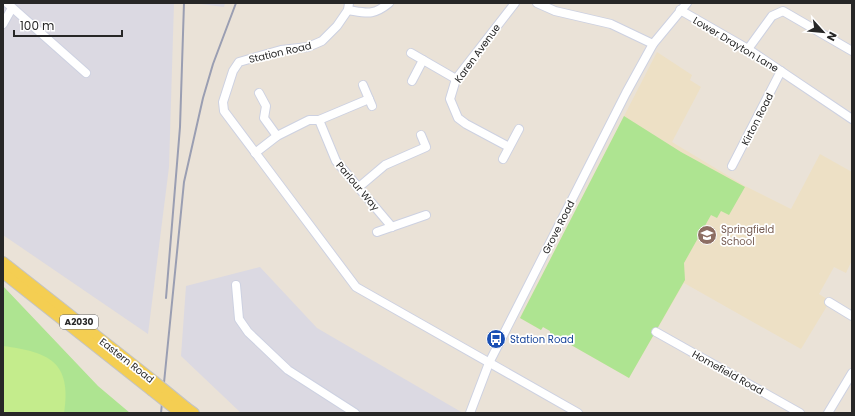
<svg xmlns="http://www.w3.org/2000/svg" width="855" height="416" viewBox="0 0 855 416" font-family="Poppins,sans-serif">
	<rect width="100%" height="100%" fill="#eae2d7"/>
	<g fill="#dbd9e2">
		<polygon points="3,3 174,3 169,167 148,334 3,235"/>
		<polygon points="193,3 225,3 224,7"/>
		<polygon points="260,267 317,328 463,413 241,413 181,356 186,286"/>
	</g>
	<polygon fill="#ede0c5" points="657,52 692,75 690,80 701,87 672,142 745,186 791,209 820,154 852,172 852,260 846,273 834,267 819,294 830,301 801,349 684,283 629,378 550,333 550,331 543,327 541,330 520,318"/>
	<g fill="#aee491">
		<polygon points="624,116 681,152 745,187 729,215 721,211 717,218 711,215 684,263 685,280 629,378 550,333 550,331 543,327 541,330 520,318"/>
		<polygon points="3,286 98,386 130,413 3,413"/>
	</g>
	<path fill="#c4ec8c" d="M3,346C48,352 72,361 64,413H3Z"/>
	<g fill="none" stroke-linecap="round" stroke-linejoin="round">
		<g stroke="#cdd1e1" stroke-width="10">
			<g id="minor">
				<polyline points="7,3 86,73"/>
				<polyline points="349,3 348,10 337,26 322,41 308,47 281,50 239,62 233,71 223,102 224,111 356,287 578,413"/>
				<polyline points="537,3 555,11 611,24 653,44"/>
				<path d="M348,10C367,13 373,16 389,3"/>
				<polyline points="680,10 748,49 852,119"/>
				<polyline points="3,24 12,8"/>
				<polyline points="748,49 772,16 783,11 852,51"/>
				<polyline points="411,53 456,79"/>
				<polyline points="412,81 423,60"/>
				<polyline points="363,85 372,106"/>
				<polyline points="259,93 266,106 264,118 277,136"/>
				<polyline points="319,120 336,161 392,227"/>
				<polyline points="509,147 466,124 458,118 450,99 456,79 515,3"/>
				<polyline points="255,153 277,136 309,120 319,120 369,99"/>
				<polyline points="503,159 519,129"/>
				<polyline points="732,166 781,71"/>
				<polyline points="359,187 385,165 426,147 421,135"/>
				<polyline points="377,232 426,215"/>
				<polyline points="236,285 239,319 248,332 288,370 355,413"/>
				<polyline points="829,302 852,316"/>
				<polyline points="656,332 800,413"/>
				<polyline points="470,413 489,363 626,93 653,44 687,3"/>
				<polyline points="828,413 852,373"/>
			</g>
		</g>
		<g stroke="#c3c3c3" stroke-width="12">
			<g id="major">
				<polyline points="3,262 154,381"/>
				<polyline points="3,273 151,390"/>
				<polyline points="187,408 194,413"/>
			</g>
		</g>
		<use href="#minor" stroke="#fff" stroke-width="8"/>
		<use href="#major" stroke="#f4ce52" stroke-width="10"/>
		<g stroke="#9a9eb2" stroke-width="2">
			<polyline points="166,298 180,127 184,3"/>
			<polyline points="161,413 184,182 203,98 213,64 236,3"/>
		</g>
		<g stroke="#c3c3c3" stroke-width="12" stroke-linecap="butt">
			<g id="major-bridge">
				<polyline points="154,381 187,408"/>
				<polyline points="151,390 180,413"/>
			</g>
		</g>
		<use href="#major-bridge" stroke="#f4ce52" stroke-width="10"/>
	</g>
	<defs>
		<g id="school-disc" transform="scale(1)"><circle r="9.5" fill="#8d6e63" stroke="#fff"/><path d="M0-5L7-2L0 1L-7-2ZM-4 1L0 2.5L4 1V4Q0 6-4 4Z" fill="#fff"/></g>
		<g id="bus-disc" transform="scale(1)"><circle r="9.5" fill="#1a4fb4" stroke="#fff"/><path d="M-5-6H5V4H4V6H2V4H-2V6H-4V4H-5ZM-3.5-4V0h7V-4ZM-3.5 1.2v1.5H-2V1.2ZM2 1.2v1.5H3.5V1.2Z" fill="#fff"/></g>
	</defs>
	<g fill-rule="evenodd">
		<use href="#school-disc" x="707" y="235"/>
		<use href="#bus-disc" x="496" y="339"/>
	</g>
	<g text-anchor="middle" stroke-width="3.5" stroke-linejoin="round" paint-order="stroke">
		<rect fill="#fff" stroke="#686868" stroke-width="1" x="60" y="315" width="38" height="14" rx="3"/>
		<g font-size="9" font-weight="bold" fill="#272727">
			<text x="79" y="325">A2030</text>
		</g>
		<g font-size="10" fill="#272727" stroke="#fff">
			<text transform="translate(736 44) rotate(31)" y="4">Lower Drayton Lane</text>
			<text transform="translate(280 52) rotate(-13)" y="4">Station Road</text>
			<text transform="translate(477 53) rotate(-54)" y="4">Karen Avenue</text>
			<text transform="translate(757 119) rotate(-63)" y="4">Kirton Road</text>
			<text transform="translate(358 186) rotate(50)" y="4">Parlour Way</text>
			<text transform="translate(558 227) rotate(-63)" y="4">Grove Road</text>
			<text transform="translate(127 360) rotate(38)" y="4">Eastern Road</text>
			<text transform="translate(728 372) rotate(29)" y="4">Homefield Road</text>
		</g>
		<g font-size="10" fill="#785e54" stroke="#fff" text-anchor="start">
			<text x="721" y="233">Springfield<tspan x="721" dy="12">School</tspan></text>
		</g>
		<g font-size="10" fill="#164399" stroke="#fff" text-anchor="start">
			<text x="510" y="343">Station Road</text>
		</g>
	</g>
	<rect width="855" height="416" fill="none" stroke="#272727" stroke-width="8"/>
	<g transform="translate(823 32) rotate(117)" stroke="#ffffff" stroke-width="3" paint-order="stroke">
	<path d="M0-3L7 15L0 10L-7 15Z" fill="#272727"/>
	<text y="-6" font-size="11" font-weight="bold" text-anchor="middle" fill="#272727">N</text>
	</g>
	<path d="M14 30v6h108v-6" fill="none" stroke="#272727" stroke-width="2"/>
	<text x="20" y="30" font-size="12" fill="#272727" stroke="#ffffff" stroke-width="3" paint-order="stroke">100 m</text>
</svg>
